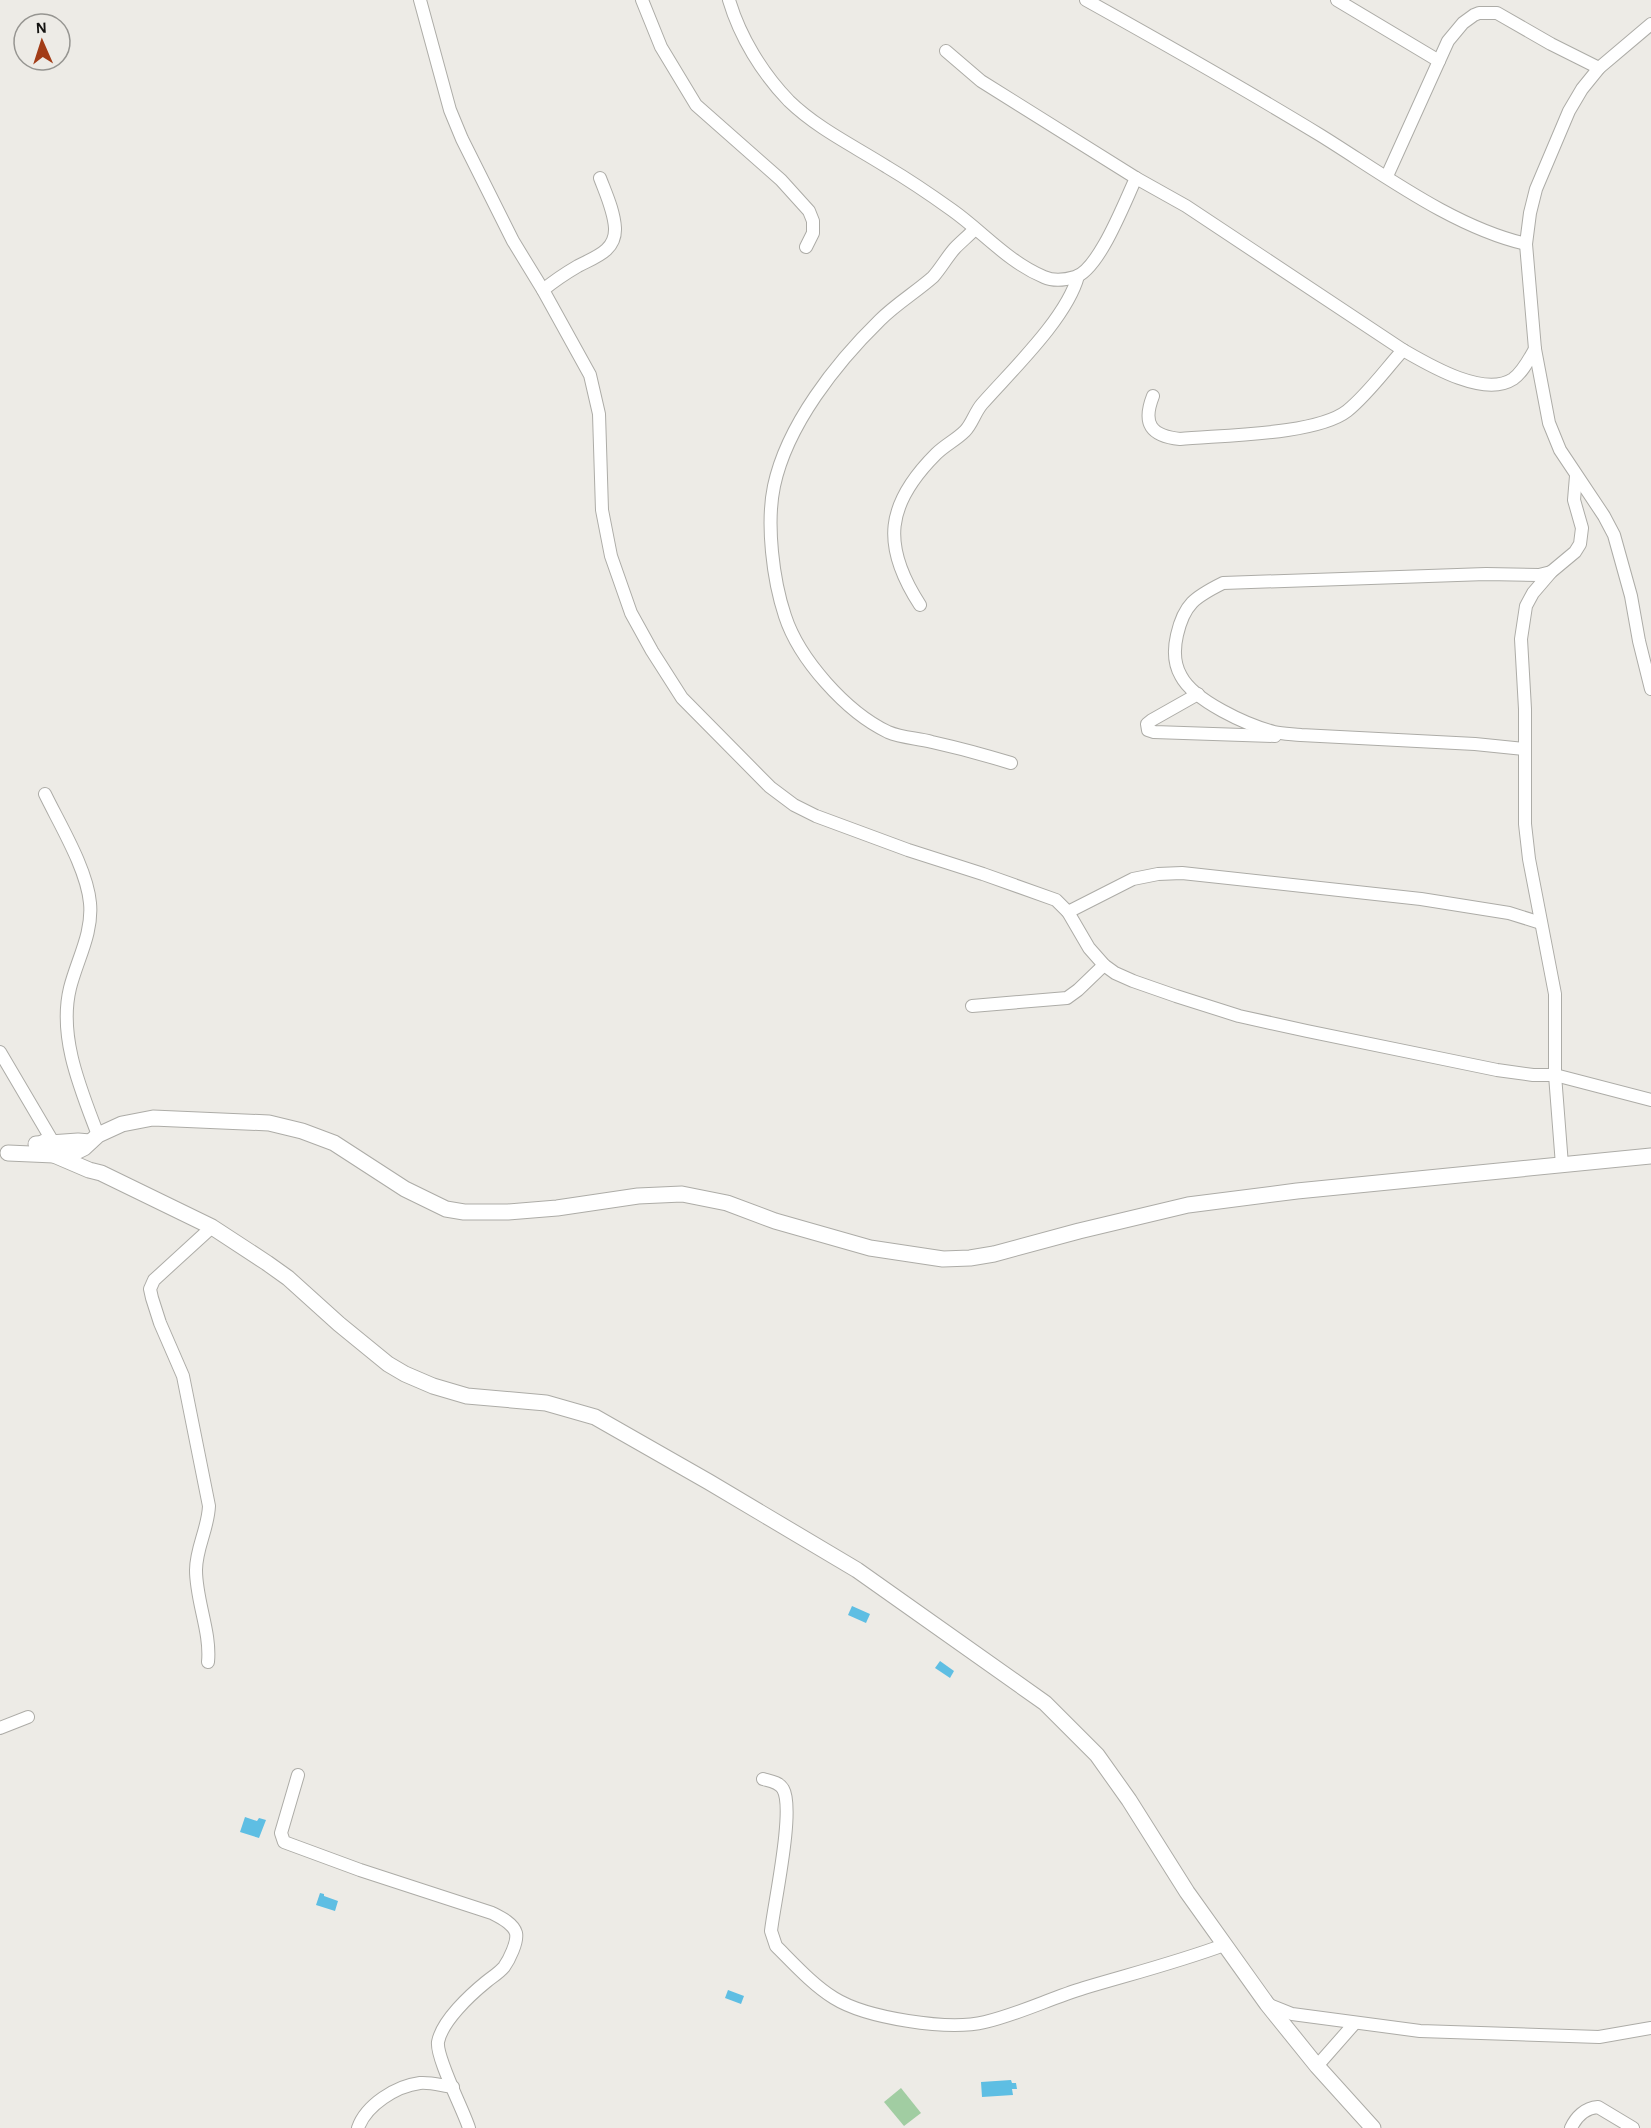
<svg xmlns="http://www.w3.org/2000/svg" width="1651" height="2128" viewBox="0 0 1651 2128" font-family="'Alegreya Sans',sans-serif">
	<rect width="100%" height="100%" fill="#edebe6"/>
	<polygon fill="#a1cda2" points="901,2088 921,2113 904,2126 884,2102"/>
	<g fill="#5ebee3">
		<polygon points="852,1606 870,1614 866,1623 848,1615"/>
		<polygon points="940,1661 954,1671 950,1678 935,1668"/>
		<polygon points="245,1817 257,1821 259,1818 266,1820 259,1838 240,1832"/>
		<polygon points="320,1893 324,1894 324,1896 338,1901 335,1911 316,1905"/>
		<polygon points="728,1990 744,1996 741,2004 725,1998"/>
		<polygon points="1011,2080 1012,2083 1016,2083 1017,2089 1012,2089 1013,2095 982,2097 981,2082"/>
	</g>
	<g fill="none" stroke-linecap="round" stroke-linejoin="round">
		<g stroke="#adaca7" stroke-width="14">
			<g id="minor">
				<polyline points="420,0 450,110 462,139 513,241 543,290 590,375 599,414 602,510 611,556 631,613 652,651 682,698 770,787 794,805 816,816 908,850 983,874 1056,900 1068,912 1089,948 1104,965 1115,973 1133,981 1176,996 1239,1016 1307,1031 1497,1070 1533,1075 1555,1075 1651,1100"/>
				<polyline points="642,0 661,47 696,105 781,180 809,211 813,221 813,233 806,247"/>
				<path d="M729,0C740,37 762,73 789,101C818,129 854,146 887,167C909,180 931,195 952,210C983,232 1008,262 1044,277C1053,281 1065,280 1075,277C1099,270 1125,201 1136,178"/>
				<path d="M1086,0C1165,44 1243,88 1320,135C1383,174 1453,227 1526,244"/>
				<polyline points="1337,0 1439,61"/>
				<polyline points="1651,24 1599,68 1582,89 1569,111 1536,189 1530,213 1526,244 1535,349 1549,423 1560,450 1604,516 1614,535 1631,596 1639,641 1651,689"/>
				<path d="M946,51L981,81L1136,178L1186,206L1403,350C1429,365 1484,398 1513,379C1523,372 1529,359 1535,349"/>
				<polyline points="1387,176 1448,41 1463,23 1474,15 1479,13 1497,13 1551,44 1599,68"/>
				<path d="M975,229C968,236 961,242 955,248C947,257 941,268 933,277C916,292 896,304 880,320C836,363 787,425 774,486C766,524 773,580 785,616C799,659 846,712 888,732C902,738 917,738 932,742C959,748 985,755 1011,763"/>
				<path d="M543,290C554,281 566,273 578,266C595,257 616,251 615,228C614,211 606,194 600,178"/>
				<path d="M1153,396C1142,424 1151,436 1180,439C1221,435 1316,435 1347,411C1368,394 1385,370 1403,350"/>
				<path d="M920,605C881,545 886,504 936,454C945,445 956,440 965,431C972,424 975,412 982,404C1011,371 1067,318 1078,276"/>
				<polyline points="1198,694 1152,720 1147,724 1148,730 1154,732 1275,736"/>
				<path d="M1524,749L1475,744L1301,735C1292,734 1282,734 1274,732C1247,725 1194,701 1181,676C1174,664 1174,648 1177,635C1184,604 1195,597 1223,583L1486,574L1539,575L1551,572"/>
				<path d="M45,794C60,825 87,869 90,903C93,933 77,960 70,988C58,1037 81,1090 98,1135"/>
				<polyline points="1068,912 1133,879 1158,874 1182,873 1421,899 1509,913 1541,923"/>
				<polyline points="972,1006 1067,998 1078,990 1104,965"/>
				<polyline points="0,1052 53,1142"/>
				<polyline points="1562,1165 1555,1075 1555,994 1529,859 1525,824 1525,709 1521,639 1526,606 1533,593 1551,572 1575,552 1580,544 1582,528 1574,500 1576,476"/>
				<path d="M208,1662C211,1632 196,1601 196,1570C196,1548 208,1529 209,1506L183,1376L160,1323L152,1298L150,1289L154,1280L212,1227"/>
				<polyline points="0,1728 28,1717"/>
				<path d="M298,1775L281,1833L284,1842L360,1870L492,1913C500,1917 513,1923 516,1933C518,1942 509,1960 504,1967C499,1973 492,1977 486,1982C470,1995 442,2021 438,2042C436,2058 463,2109 469,2128"/>
				<path d="M763,1779C770,1781 779,1782 783,1789C795,1809 774,1904 771,1931L776,1946C794,1964 813,1985 834,1998C866,2018 948,2031 985,2022C1019,2014 1051,1998 1084,1988C1131,1974 1178,1962 1224,1945"/>
				<polyline points="1267,2004 1292,2014 1420,2031 1599,2037 1651,2028"/>
				<polyline points="1317,2066 1354,2024"/>
				<path d="M358,2128C366,2105 396,2086 420,2083C431,2082 443,2086 453,2087"/>
				<path d="M1571,2128C1576,2117 1585,2108 1598,2107L1633,2128"/>
			</g>
		</g>
		<g stroke="#adaca7" stroke-width="17">
			<g id="tertiary">
				<polyline points="44,1142 54,1155 89,1170 101,1173 212,1227 267,1263 288,1278 339,1324 388,1364 405,1374 433,1386 467,1396 546,1403 595,1417 709,1482 857,1570 1045,1703 1097,1755 1129,1800 1187,1892 1267,2004 1317,2066 1373,2128"/>
				<polyline points="36,1144 78,1141 90,1142"/>
				<polyline points="8,1153 54,1155 76,1152 84,1148 98,1135 122,1124 153,1118 269,1123 302,1131 334,1143 405,1189 446,1209 464,1212 508,1212 557,1208 638,1196 682,1194 727,1203 775,1221 870,1248 943,1259 970,1258 994,1254 1079,1231 1188,1205 1297,1191 1651,1156"/>
			</g>
		</g>
		<use href="#minor" stroke="#fff" stroke-width="12"/>
		<use href="#tertiary" stroke="#fff" stroke-width="15"/>
	</g>
	<g transform="translate(42 42) rotate(357)"><circle r="28" fill="#edebe6" stroke="#969591" stroke-width="1.5"/>
	<path d="M0-4.5L10 22L0 15L-10 22Z" fill="#a23c17"/>
	<text y="-9" font-size="16" font-weight="bold" text-anchor="middle" fill="#141311">N</text>
	</g>
</svg>
